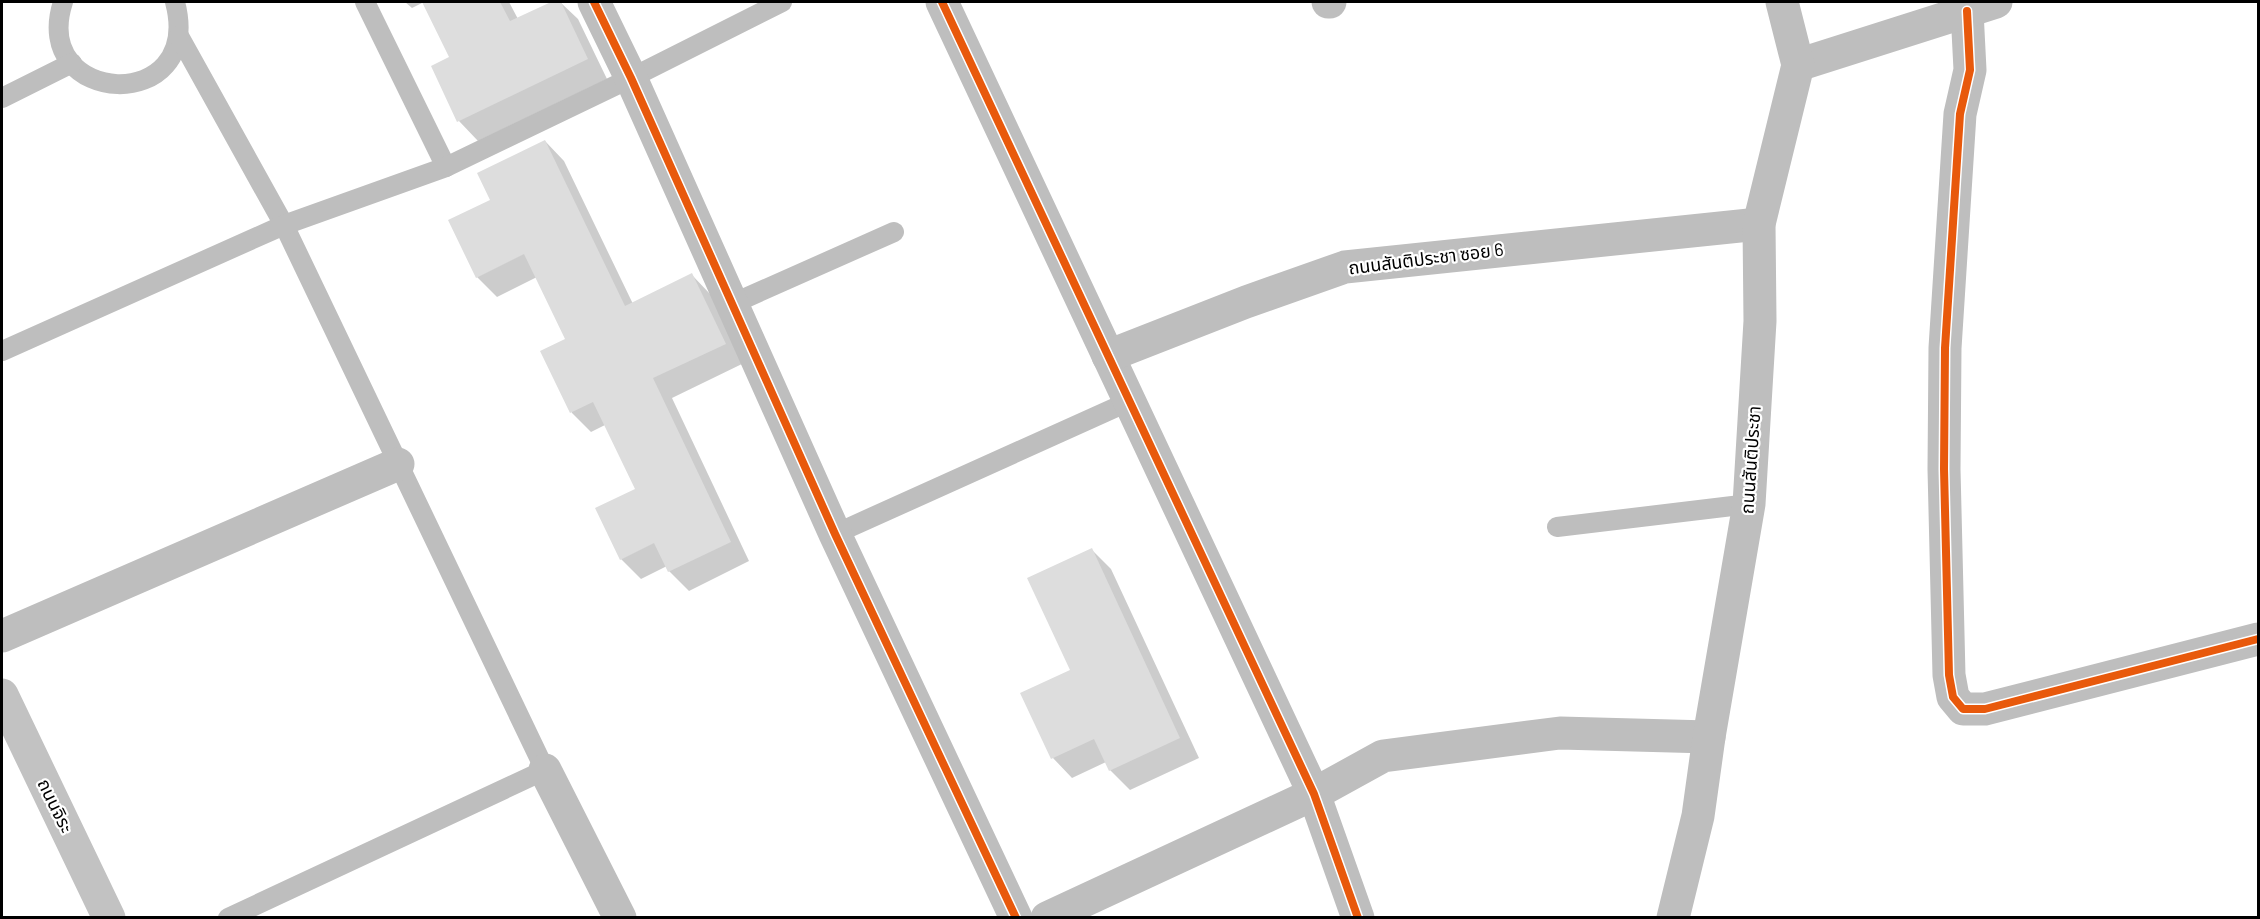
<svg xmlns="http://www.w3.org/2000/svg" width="2260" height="919" viewBox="0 0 2260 919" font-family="Barlow,'Noto Sans Thai',sans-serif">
	<rect width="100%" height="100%" fill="#fff"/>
	<g fill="#0003">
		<polygon points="405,2 509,2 518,19 555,2 560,2 578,19 607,79 478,141 459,121 433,66 451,58 424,2 412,8"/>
		<polygon points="545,141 564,161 633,304 692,275 711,295 744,363 672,398 749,561 689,591 669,571 667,566 641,579 621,559 637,490 605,425 591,432 572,413 542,352 567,340 537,277 497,297 477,277 492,201"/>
		<polygon points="1092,550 1111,569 1199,758 1130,790 1110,770 1106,762 1072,778 1053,758 1022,694 1071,671"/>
	</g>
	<g fill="#ddd">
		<polygon points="422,2 500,2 510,21 551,2 561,2 588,59 457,122 431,66 449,57"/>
		<polygon points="545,140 625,306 692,273 726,344 653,378 731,542 668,572 654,543 620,560 595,508 635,489 593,402 570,413 540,351 565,339 524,254 476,278 448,220 490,200 477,173"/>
		<polygon points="1092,548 1180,738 1109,771 1094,739 1051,759 1020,693 1070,670 1027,578"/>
	</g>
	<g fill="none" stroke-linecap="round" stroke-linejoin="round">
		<g stroke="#bebebe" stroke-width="20">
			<path d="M63,2C29,107 205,116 175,2"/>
			<polyline points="365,2 446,167"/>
			<polyline points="179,36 284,225 545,770 228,918"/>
			<polyline points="2,98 72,63"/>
			<polyline points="732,304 894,232"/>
			<polyline points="2,351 284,225 446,167 631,78 782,2"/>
			<polyline points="1557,527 1749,504"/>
			<polyline points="835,534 1130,401"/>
		</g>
		<g stroke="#bebebe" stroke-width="33">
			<polyline points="594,2 631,78 835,534 1016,918"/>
			<polyline points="942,2 1314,794 1358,918"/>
			<polyline points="1328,2 1330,2"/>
			<polyline points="1967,11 1970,70 1960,114 1945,348 1944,469 1949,675 1953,697 1963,709 1985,709 2258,639"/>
			<polyline points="1798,65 1996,2"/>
			<polyline points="1108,356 1246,302 1345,267 1759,224"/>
			<polyline points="2,636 398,464"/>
			<polyline points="545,770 620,918"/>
			<polyline points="1047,918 1314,794 1383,756 1560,733 1709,737"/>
			<polyline points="1673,918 1698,816 1709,737 1749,504 1760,321 1759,224 1798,65 1782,2"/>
		</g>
		<polyline stroke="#c2c2c2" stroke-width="33" points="2,695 109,918"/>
		<g stroke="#fff" stroke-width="11">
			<g id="cycleway">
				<polyline points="594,2 631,78 835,534 1016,918"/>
				<polyline points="942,2 1314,794 1358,918"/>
				<polyline points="1967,11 1970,70 1960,114 1945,348 1944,469 1949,675 1953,697 1963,709 1985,709 2258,639"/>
			</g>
		</g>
		<use href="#cycleway" stroke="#e8590c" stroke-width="8"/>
	</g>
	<g text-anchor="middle" stroke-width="4.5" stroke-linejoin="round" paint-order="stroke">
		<g font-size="18" fill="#000" stroke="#fff">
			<text transform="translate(1426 259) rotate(-7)" y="6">ถนนสันติประชา ซอย 6</text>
			<text transform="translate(1751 460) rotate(-86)" y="6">ถนนสันติประชา</text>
			<text transform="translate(55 806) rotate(64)" y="6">ถนนจิระ</text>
		</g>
	</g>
	<rect width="2260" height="919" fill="none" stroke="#000000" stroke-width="6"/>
</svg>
